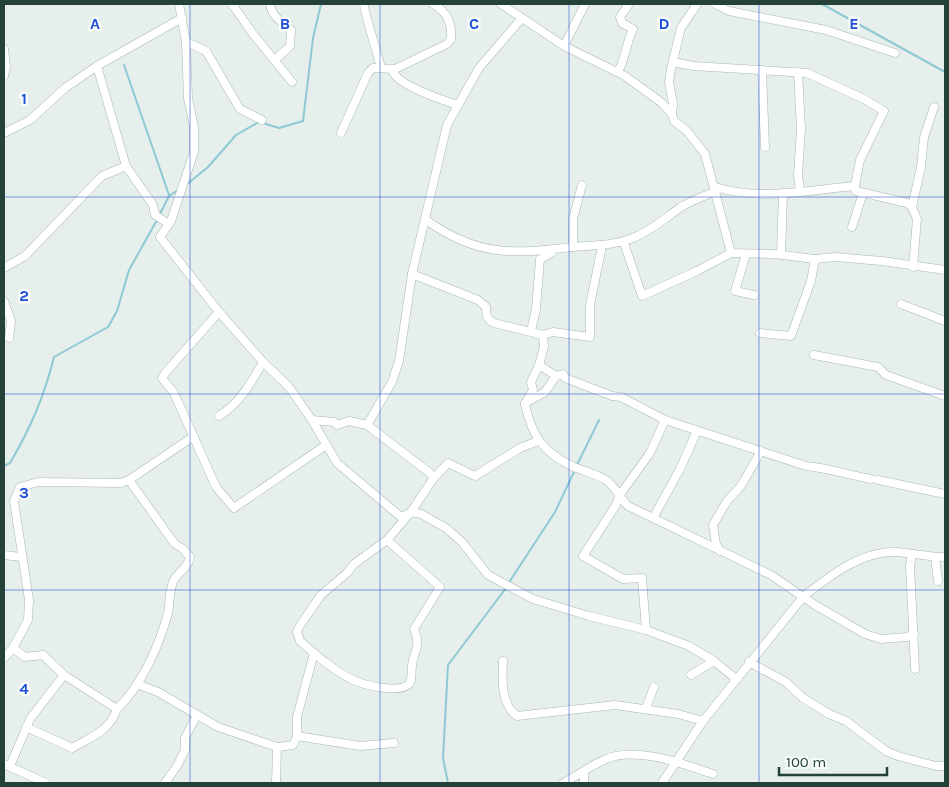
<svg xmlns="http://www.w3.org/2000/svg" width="949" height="787" viewBox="0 0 949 787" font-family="Karla,sans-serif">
	<rect width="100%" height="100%" fill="#e6efeb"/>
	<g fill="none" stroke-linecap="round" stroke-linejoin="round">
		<g stroke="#8ec9d4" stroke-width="2">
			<polyline points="822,4 945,72"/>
			<polyline points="124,65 169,195"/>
			<polyline points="263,123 279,128 303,121 313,38 321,4"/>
			<polyline points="186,185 208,167 236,135 259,122"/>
			<polyline points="159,216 169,196 178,190"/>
			<polyline points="577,465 599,420"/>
			<path d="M4,466L10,463C31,427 44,397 54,357L108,327L117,311L129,270L157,220"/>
			<polyline points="508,584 555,512 575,470"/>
			<polyline points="448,783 443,758 448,665 506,588"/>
		</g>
		<g stroke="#a8b8b2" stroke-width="9">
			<g id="street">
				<polyline points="179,4 186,42 188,98 194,127 194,152 171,221 160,237 219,312 263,362 289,387 312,420 337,463 401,517 411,512 421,514 446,528 462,542 488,575 533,599 589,616 646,630 689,646 714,661 736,679"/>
				<polyline points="232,4 253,34 292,82"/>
				<path d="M270,4C272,18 282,21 291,30L290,46L275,60"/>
				<path d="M364,4C363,9 379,58 381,68"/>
				<polyline points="501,4 564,46 625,76 662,103 672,114 674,121 687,131 705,154 731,253 774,254 815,259 835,257 882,261 945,270"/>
				<polyline points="715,4 729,11 826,30 895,53"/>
				<polyline points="186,42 206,51 240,109 262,120"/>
				<polyline points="564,46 585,4"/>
				<polyline points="4,49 6,67 4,76"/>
				<polyline points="673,62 693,66 807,73 864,99 884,111 860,160 855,186"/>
				<polyline points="97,66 126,166 153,205 155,215 169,224"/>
				<path d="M395,69L393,72C399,86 443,100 457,105"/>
				<polyline points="762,70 765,147"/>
				<path d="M618,72C626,58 626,43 633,29L622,23L620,17L629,4"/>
				<polyline points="798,72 801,129 798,175 800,191"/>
				<polyline points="672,114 673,104 669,82 671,69 681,28 697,4"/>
				<polyline points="4,133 30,120 65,88 97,66 182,18"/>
				<path d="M341,133L368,73L373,68L395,69L447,44L451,39C452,22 447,12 433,4"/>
				<path d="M715,187C759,201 809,190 855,186L856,191L907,203L912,207"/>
				<path d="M426,220C478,257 513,254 572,247C593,245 612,246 633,238C652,230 664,219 681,207C691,201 704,196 716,191"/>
				<polyline points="852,227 863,193"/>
				<polyline points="624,243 642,296 697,271 731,253"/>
				<polyline points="573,247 573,219 582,185"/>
				<polyline points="746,254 735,291 754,295"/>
				<polyline points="781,255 783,193"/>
				<polyline points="913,267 917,219 912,207 921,167 924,137 934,107"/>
				<polyline points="4,268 25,256 102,176 126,166"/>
				<path d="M412,274L478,300L486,307C486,315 487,319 494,323L543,335L553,332L590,337V305L602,246"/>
				<polyline points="4,301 11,321 9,338"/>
				<polyline points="901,304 945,321"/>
				<polyline points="219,312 166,372 162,378 174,393 216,487 234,508 326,445"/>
				<polyline points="531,331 536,309 540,259 551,253"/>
				<polyline points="760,333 791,336 811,281 815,259"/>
				<path d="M543,335L544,347L539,365L531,382L533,390L525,404C532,436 543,453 574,467C584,471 596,474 606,480C616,487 619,497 628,506L771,575L815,605L865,634L881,639L907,637L914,634"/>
				<polyline points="814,355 878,367 886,375 945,396"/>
				<path d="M539,365L556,376L563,374L565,378L612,396L621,397L665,420L806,466C828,468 849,475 871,479"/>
				<polyline points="525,403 545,392 556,376"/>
				<path d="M219,416C240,403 251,383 263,362"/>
				<polyline points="312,420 334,422 337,425 349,421 367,425 430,473 433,479"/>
				<polyline points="367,425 392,382 399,361 412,274 447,125 479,68 522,18"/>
				<polyline points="878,480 945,494"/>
				<polyline points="653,518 680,469 697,431"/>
				<path d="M387,540L440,587L414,629C421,645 415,649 412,665C411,671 413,679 409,684C399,694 364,685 353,680C334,671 315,654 300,641L297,632L299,627L321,595L347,573L354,564L387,540L411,512L433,479L448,463L475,476L520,448L538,441"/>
				<polyline points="720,551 716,544 713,525 727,501 741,486 761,451"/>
				<polyline points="912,554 910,566 915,669"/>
				<polyline points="4,555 21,557"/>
				<polyline points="935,557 938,581"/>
				<polyline points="646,630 642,578 623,579 583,556 616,505 619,496 650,453 665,420"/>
				<path d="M13,648L25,657L43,655L64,675L117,709C142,685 159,646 168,613C170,603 169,592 173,582C177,572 188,569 190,557L183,549L174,543L129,480"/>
				<polyline points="4,658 13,648 28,620 29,600 14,501 20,487 38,482 121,483 129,480 194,436"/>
				<path d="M503,661C502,679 501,705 517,716L615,705L678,714L703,721"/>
				<polyline points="749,662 786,682 803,698 829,714 846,721 886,751 898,756 936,766 945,766"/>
				<polyline points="691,675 714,661"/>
				<polyline points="137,684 158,692 218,727 277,747 293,745 297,736 297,717 314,653"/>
				<polyline points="646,708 654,687"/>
				<path d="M26,727L72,748C91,737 109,732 117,709"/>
				<polyline points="297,736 360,746 394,743"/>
				<polyline points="4,764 46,783"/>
				<polyline points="10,766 30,719 64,675"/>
				<polyline points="584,772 584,783"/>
				<polyline points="165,783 177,766 185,750 185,738 197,715"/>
				<polyline points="276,783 277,747"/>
				<path d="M563,783C577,776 590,766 604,760C634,745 684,764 713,774"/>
				<path d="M662,783L703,721L803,597C828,577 861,551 895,552C912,553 928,557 945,557"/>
			</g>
		</g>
		<use href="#street" stroke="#fff" stroke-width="8"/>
	</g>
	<path fill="none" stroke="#1d4ed8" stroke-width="1" stroke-opacity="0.55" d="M190,4V783M380,4V783M569,4V783M759,4V783M4,197H945M4,394H945M4,590H945"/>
	<g font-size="16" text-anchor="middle" font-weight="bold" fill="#1d4ed8" stroke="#f7fbf9" stroke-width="5" stroke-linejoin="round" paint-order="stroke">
		<text x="95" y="29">A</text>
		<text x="285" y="29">B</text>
		<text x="474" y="29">C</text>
		<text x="664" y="29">D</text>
		<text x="854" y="29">E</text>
		<text x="24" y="104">1</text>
		<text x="24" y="301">2</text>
		<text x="24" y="498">3</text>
		<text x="24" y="694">4</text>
	</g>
	<rect width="949" height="787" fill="none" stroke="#24423a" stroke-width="10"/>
	<path d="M779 767v8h108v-8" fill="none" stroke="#24423a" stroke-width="2.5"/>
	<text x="786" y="767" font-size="15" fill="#24423a" stroke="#f7fbf9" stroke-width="4" paint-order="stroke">100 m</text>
</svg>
